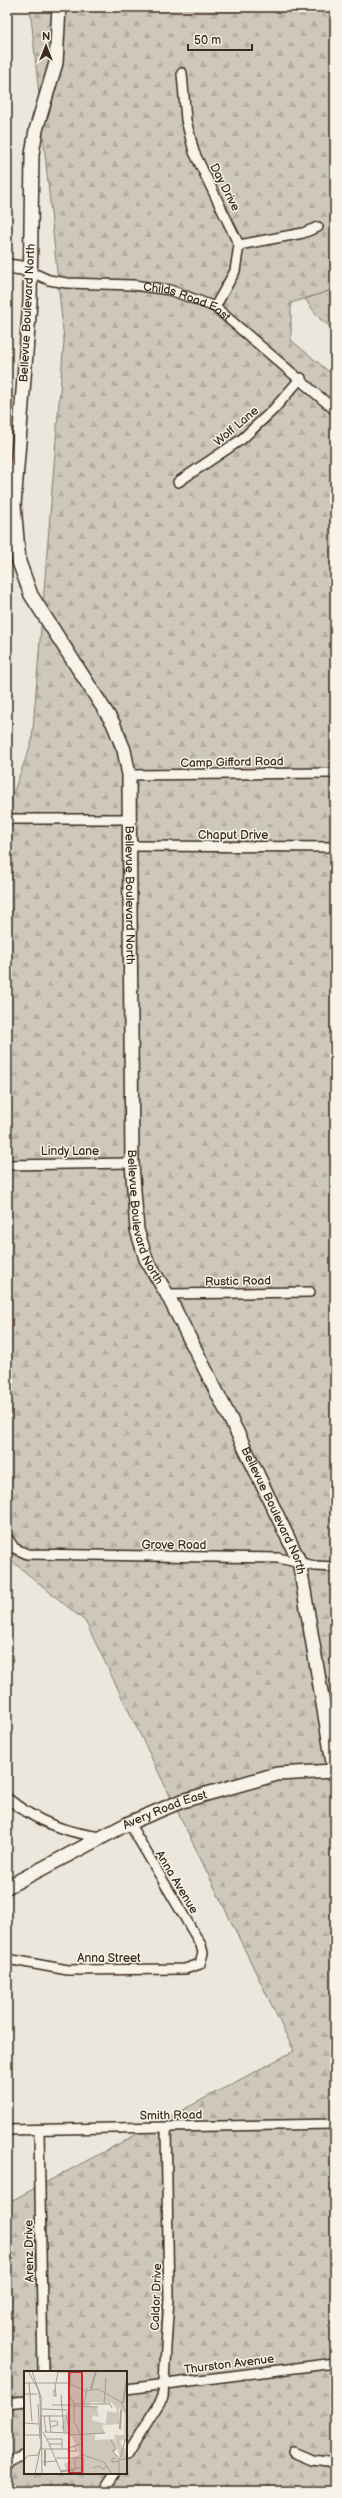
<svg xmlns="http://www.w3.org/2000/svg" width="342" height="2498" viewBox="0 0 342 2498" font-family="'Balsamiq Sans',sans-serif">
	<defs>
		<pattern id="grass-tufts" width="24" height="20" patternUnits="userSpaceOnUse"><rect width="24" height="20" fill="#cec8bc"/><path d="M3 7l-1-3M5 7V3M7 7l1-3M15 17l-1-3M17 17v-4M19 17l1-3" fill="none" stroke="#b2aca1"/></pattern>
		<pattern id="forest-firs" width="22" height="20" patternUnits="userSpaceOnUse"><rect width="22" height="20" fill="#cec8bc"/><path d="M5 1l3.5 6h-7zM16 11l3.5 6h-7z" fill="#b2aca1"/></pattern>
	</defs>
	<rect width="100%" height="100%" fill="#ece7dc"/>
	<filter id="ink" filterUnits="userSpaceOnUse"><feTurbulence type="fractalNoise" baseFrequency=".025" numOctaves="2"/><feDisplacementMap in="SourceGraphic" scale="8" xChannelSelector="R" yChannelSelector="G"/><feConvolveMatrix kernelMatrix="1 2 1 2 8 2 1 2 1" color-interpolation-filters="sRGB"/></filter>
	<g filter="url(#ink)">
		<polygon fill="url(#grass-tufts)" stroke="#84796d" points="335,289 335,330 320,319 305,299"/>
		<path fill="url(#forest-firs)" stroke="#84796d" fill-rule="evenodd" d="M30,7H335V289L291,303V340L335,377V2491H7V2203L294,2051L85,1621L7,1557V810L32,741L64,340ZM25,2372H126V2473H25Z"/>
		<g fill="none" stroke-linecap="round" stroke-linejoin="round">
			<g stroke="#3b2a1e" stroke-width="12">
				<g id="street">
					<polyline points="182,73 186,120 194,152 239,245 235,271 215,307"/>
					<polyline points="239,245 303,233 318,227"/>
					<path id="s1" d="M31,272L49,280L67,283L133,285L170,290L215,307L335,410"/>
					<polyline points="178,482 242,439 273,410 301,378"/>
					<polyline points="129,775 335,773"/>
					<polyline points="7,819 130,819"/>
					<polyline points="131,846 335,847"/>
					<polyline points="7,1165 132,1163"/>
					<polyline points="167,1294 310,1292"/>
					<polyline points="7,1537 14,1548 27,1554 278,1558 315,1566 335,1567"/>
					<path d="M7,1798C37,1822 64,1832 101,1837"/>
					<polyline points="7,1959 68,1970 185,1969 200,1964 203,1953 201,1945 129,1823"/>
					<polyline points="7,2130 335,2124"/>
					<polyline points="39,2130 43,2372"/>
					<polyline points="126,2389 335,2363"/>
					<polyline points="7,2403 25,2401"/>
					<polyline points="293,2452 312,2460 335,2463"/>
					<polyline points="126,2456 163,2397 169,2298 166,2128"/>
					<polyline points="7,2467 11,2461 25,2455"/>
					<polyline points="103,2491 115,2473"/>
				</g>
			</g>
			<g stroke="#3b2a1e" stroke-width="16">
				<g id="secondary">
					<path id="s2" d="M59,7L56,63L36,130L32,154L30,302L14,505L19,562L31,595L113,723L124,750L129,775L132,1163L137,1230L146,1259L167,1294L240,1438L299,1561L335,1775"/>
					<polyline points="7,266 22,268 31,272"/>
					<path id="s3" d="M7,1887L129,1823L182,1801L277,1774L334,1771"/>
				</g>
			</g>
			<use href="#street" stroke="#f7f3e8" stroke-width="9"/>
			<use href="#secondary" stroke="#f7f3e8" stroke-width="13"/>
		</g>
	</g>
	<g text-anchor="middle" stroke-width="3" stroke-linejoin="round" paint-order="stroke">
		<g font-size="12" fill="#3b2a1e" stroke="#f7f3e8">
			<text transform="translate(225 187) rotate(63)" y="4">Day Drive</text>
			<text dy="4" stroke="none"><textPath href="#s1" startOffset="161">Childs Road East</textPath></text>
			<text transform="translate(27 313) rotate(-87)" y="4">Bellevue Boulevard North</text>
			<text transform="translate(236 426) rotate(-40)" y="4">Wolf Lane</text>
			<text transform="translate(232 762) rotate(-1)" y="4">Camp Gifford Road</text>
			<text x="233" y="839">Chaput Drive</text>
			<text dy="4" stroke="none"><textPath href="#s2" startOffset="921">Bellevue Boulevard North</textPath></text>
			<text x="70" y="1155">Lindy Lane</text>
			<text dy="4" stroke="none"><textPath href="#s2" startOffset="1245">Bellevue Boulevard North</textPath></text>
			<text transform="translate(238 1281) rotate(-1)" y="4">Rustic Road</text>
			<text dy="4" stroke="none"><textPath href="#s2" startOffset="1569">Bellevue Boulevard North</textPath></text>
			<text x="174" y="1549">Grove Road</text>
			<text dy="4" stroke="none"><textPath href="#s3" startOffset="176">Avery Road East</textPath></text>
			<text transform="translate(177 1882) rotate(59)" y="4">Anna Avenue</text>
			<text x="109" y="1962">Anna Street</text>
			<text transform="translate(171 2115) rotate(-1)" y="4">Smith Road</text>
			<text transform="translate(29 2251) rotate(-91)" y="4">Arenz Drive</text>
			<text transform="translate(156 2297) rotate(-88)" y="4">Caldor Drive</text>
			<text transform="translate(229 2364) rotate(-7)" y="4">Thurston Avenue</text>
		</g>
	</g>
	<g transform="translate(24 2371)">
		<rect width="103" height="103" fill="#ece7dc"/>
		<path d="M101,26L103,67L96,70L99,78L103,77V80L96,87L90,64H100Z" fill="#cec8bc"/>
		<path d="M46,0H103V53L101,43L95,37V53L78,54L81,63H71V69L90,68L93,76L90,82L96,87L97,82L103,80V103H44L40,93L56,83L48,66L37,57L46,31ZM68,31L88,32L93,38L92,42L83,40L82,53L68,49L69,44L75,46L73,37L63,34Z" fill="#cec8bc" fill-rule="evenodd"/>
		<path fill="none" stroke="#a89f93" stroke-width="2" d="M67,18L72,0M99,32L103,8M96,58L97,39M21,95V79"/>
		<path fill="none" stroke="#a59b90" stroke-width="1" d="M4,0L14,18L16,28L17,74L11,103M8,0L17,26L18,103M47,0L45,23L50,32V51L57,64L59,84L80,91L88,103M0,12H45L61,20L74,18L97,31L103,43M5,12L8,51M32,12L34,1H47M30,18V25H32L31,12M0,23H13M37,24L40,61M14,33L16,68M50,33H86L88,37M60,33L63,17M80,33L82,7M28,34H50M50,35L74,36M18,38L43,39M25,44L27,61M42,44L46,64L81,62M17,45H41M20,45L22,61M26,50H33L34,54L26,56M0,52L15,53M19,61L26,74M21,61L45,62M0,64H15M23,68H38V78M87,69L92,78L88,80L96,88M25,73H38M25,73L38,103M43,80H53L50,74M32,87H59M91,87L88,88V91L95,90M97,87L101,68L103,72M0,90L3,85L14,84L16,78H43L58,72M19,91L33,90M69,97L75,95L79,98L83,95M37,100L59,96M37,101L50,99M48,103L51,97V87M59,103L60,86M95,103V89L101,88L103,83"/>
		<path fill="#d62828" fill-opacity="0.15" stroke="#d62828" stroke-width="2" d="M45,1H58V102H45Z"/>
		<rect width="103" height="103" fill="none" stroke="#3b2a1e" stroke-width="2"/>
	</g>
	<rect width="342" height="2498" fill="none" stroke="#f7f3e8" stroke-width="24"/>
	<rect x="12" y="12" width="318" height="2474" fill="none" stroke="#3b2a1e" stroke-width="1.5" filter="url(#ink)"/>
	<g transform="translate(46 46)" stroke="#f7f3e8" stroke-width="3" paint-order="stroke">
	<path d="M0-3L7 15L0 10L-7 15Z" fill="#3b2a1e"/>
	<text y="-6" font-size="11" font-weight="bold" text-anchor="middle" fill="#3b2a1e">N</text>
	</g>
	<path d="M188 44v6h64v-6" fill="none" stroke="#3b2a1e" stroke-width="2"/>
	<text x="194" y="44" font-size="12" fill="#3b2a1e" stroke="#f7f3e8" stroke-width="3" paint-order="stroke">50 m</text>
</svg>
